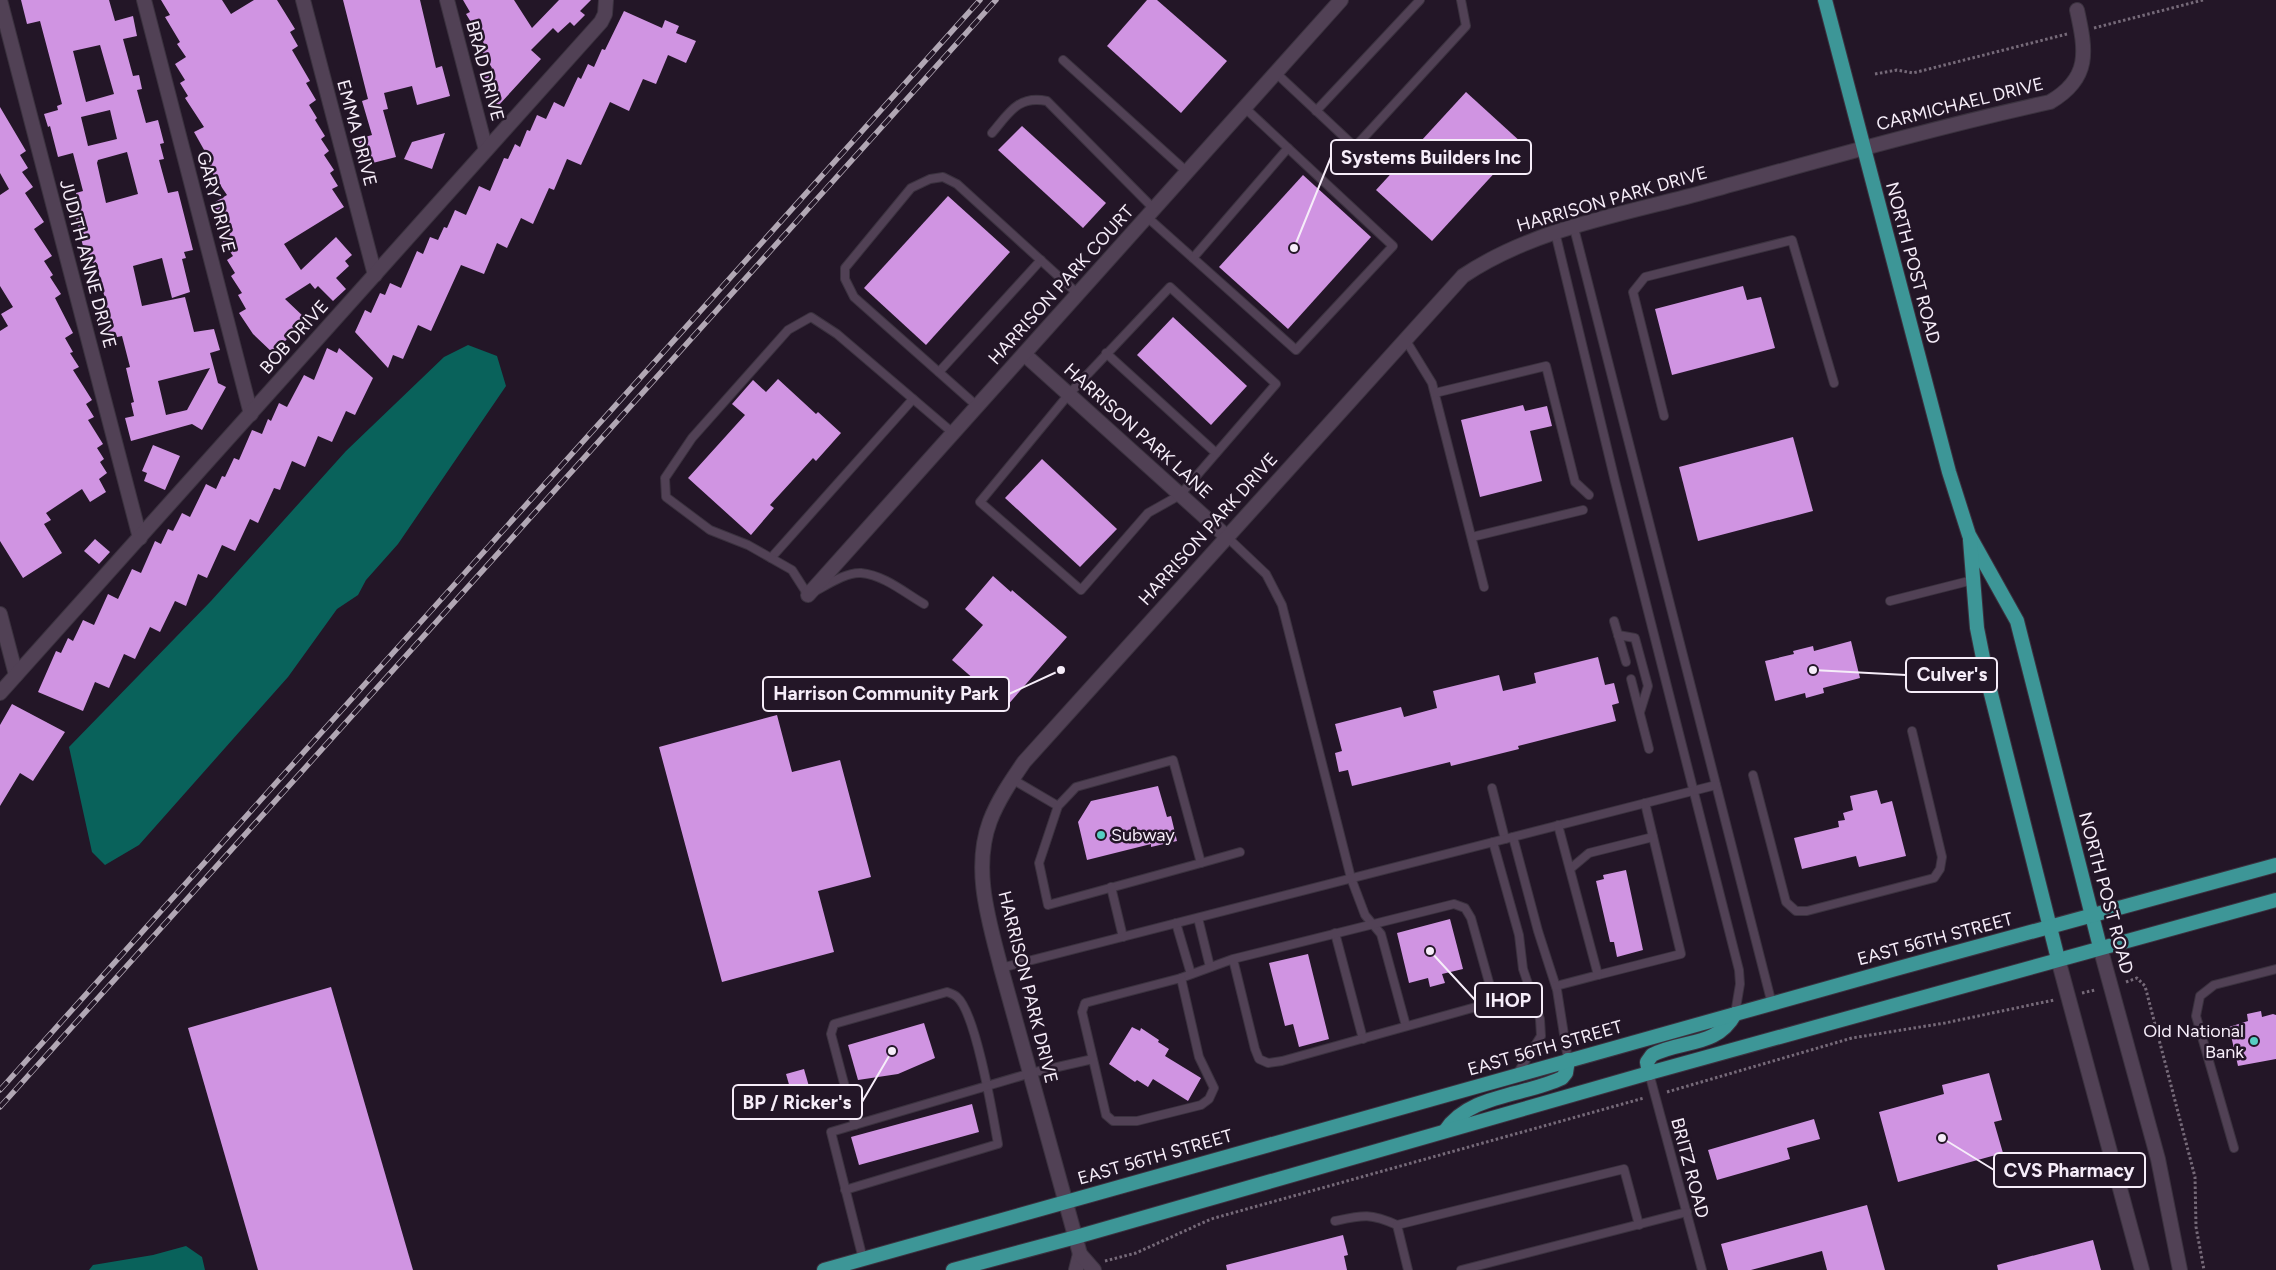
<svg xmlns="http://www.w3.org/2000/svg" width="2276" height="1270" viewBox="0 0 2276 1270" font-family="Figtree,sans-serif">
	<rect width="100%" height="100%" fill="#231627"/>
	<g fill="#09625b">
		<polygon points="468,345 497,356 506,386 398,544 366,580 358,595 337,609 288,677 139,845 105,865 92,852 69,747 211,601 346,451 444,357"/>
		<polygon points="186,1246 202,1257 205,1270 89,1270 93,1265 153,1255"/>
	</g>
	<g fill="#d094e2" fill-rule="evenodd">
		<path d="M21,0H109L115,21L133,16L137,36L123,39L133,76L139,75L142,89L137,90L146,123L158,120L164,143L160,144L164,159L159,160L168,193L178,191L193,250L184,252L186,258L182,259L190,292L172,298L162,258L133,266L142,306L185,297L194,332L214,329L220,350L210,353L218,383L226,387L202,430L192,424L131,441L125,418L134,416L131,403L134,402L126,368L130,367L122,336L108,339L101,300L105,299L96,262L85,265L80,246H83L74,211L80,209L76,193L83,191L73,153L58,157L50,126L48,127L44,114L58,110L57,106L62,104L40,21L27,24ZM100,45L114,94L86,102L73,51ZM110,110L117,139L88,146L81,117ZM127,152L138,194L106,203L97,163L98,160ZM210,368L187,410L166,415L158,381Z"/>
		<polygon points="161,0 222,0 231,14 254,0 277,0 295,29 290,32 298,46 292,50 310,81 306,83 316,100 309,105 317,118 315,120 325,136 321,139 329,151 324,155 334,170 330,173 338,186 332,189 344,207 284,244 301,270 336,237 352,255 345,261 349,266 336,278 346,289 333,301 318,286 315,289 310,283 285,299 305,318 274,354 253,334 239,313 246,309 238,295 242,293 231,276 235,273 227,260 233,256 222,240 230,235 212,204 227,195 208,167 212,164 194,132 204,127 185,98 188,96 180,83 185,80 175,64 186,57 177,44 180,42 165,17 170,15"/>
		<polygon points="343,0 420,0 436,68 442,66 450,96 417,105 412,86 384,93 388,109 383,110 396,157 365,165 358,139 372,135 362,101 368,99"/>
		<polygon points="463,0 514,0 532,28 559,0 591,0 580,11 585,15 574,26 570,22 558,33 553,28 531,50 541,59 498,106 488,97 495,89 483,78 492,68 481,50 486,47 466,14 470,12"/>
		<polygon points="1147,0 1157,0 1227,61 1181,113 1107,46"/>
		<polygon points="624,11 662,28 665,20 679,26 676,33 696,41 686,63 668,55 656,84 643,79 629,111 610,102 581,165 567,159 554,190 549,188 533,224 521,218 507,248 497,243 484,274 461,265 431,331 418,325 403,359 393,355 388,368 355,332 365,310 371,313 380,293 385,295 390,283 401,288 417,251 423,254 430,237 438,240 444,227 447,228 455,210 466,215 479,186 490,191 504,158 508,159 515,144 520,147 527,130 530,131 537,115 546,119 554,102 564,107 578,77 581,79 588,64 594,67 602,49 605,50"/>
		<polygon points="1466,92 1522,143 1432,241 1376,190"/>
		<polygon points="0,107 26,151 20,155 28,168 22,172 33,187 25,193 44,222 34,229 52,256 44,261 53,275 50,277 61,294 55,298 73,333 65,338 73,352 70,353 79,367 73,370 92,400 86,404 94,417 88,420 103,444 97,448 104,459 100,462 107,473 99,479 106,492 90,502 82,489 46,513 51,520 44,524 62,553 23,578 0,541 0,331 8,326 1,314 13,307 0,286 0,195 9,189 0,173"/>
		<polygon points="1022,126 1106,203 1083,228 998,150"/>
		<polygon points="445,133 432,169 404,159 412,142"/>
		<polygon points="1303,175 1371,237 1288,329 1219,267"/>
		<polygon points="948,196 1010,252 926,345 864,288"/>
		<polygon points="1743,286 1747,300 1761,297 1775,348 1672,375 1655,309"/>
		<polygon points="1173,317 1247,386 1211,425 1137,355"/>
		<polygon points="327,348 337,353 339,348 373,378 355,415 346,411 332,442 318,436 305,467 292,461 280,490 274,488 258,523 250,519 235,551 222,545 207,578 198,574 186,606 175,601 160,632 150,627 135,659 124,654 109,688 95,682 83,711 38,692 56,651 61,653 68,638 73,641 83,620 94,625 108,594 118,599 132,569 141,573 155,541 161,544 168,529 173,531 182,513 190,517 206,484 216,489 222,476 225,477 234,458 239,460 252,430 262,434 268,419 271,421 279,403 287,407 304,375 314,380"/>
		<polygon points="778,379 816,414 818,412 841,433 816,461 813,458 770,505 774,508 751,535 688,478 745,415 732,404 753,380 766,392"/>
		<polygon points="1523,405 1525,411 1547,406 1552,426 1530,431 1542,481 1480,497 1461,420"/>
		<polygon points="1793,437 1813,511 1698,541 1679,467"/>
		<polygon points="153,445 180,456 165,490 144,481 147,473 142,471"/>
		<polygon points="1042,459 1117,529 1080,567 1005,498"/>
		<polygon points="95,539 110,552 99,564 84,551"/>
		<polygon points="993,576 1011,592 1012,590 1067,637 1006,707 952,660 983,625 965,609"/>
		<polygon points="1851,641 1860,678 1823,688 1824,693 1806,698 1805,693 1775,701 1765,661 1794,654 1793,651 1813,646 1814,651"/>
		<polygon points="1598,657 1605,685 1614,683 1619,703 1612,705 1616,721 1518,746 1519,749 1451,766 1450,762 1352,786 1348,770 1339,772 1335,753 1342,751 1335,724 1401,707 1404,717 1437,708 1433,691 1499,675 1503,691 1536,683 1534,673"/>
		<polygon points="12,704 65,732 33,781 20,773 0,806 0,725"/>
		<polygon points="777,715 792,772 840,760 871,877 818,891 834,952 722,982 659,747"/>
		<polygon points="1158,786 1167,817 1171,816 1177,841 1151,847 1151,844 1087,860 1078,822 1091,801"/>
		<polygon points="1877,790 1881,804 1892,801 1906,856 1859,867 1856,856 1802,869 1794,838 1839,827 1838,821 1845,820 1843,813 1853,810 1850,796"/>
		<polygon points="1626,870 1643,950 1617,957 1614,942 1610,942 1596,881 1604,879 1603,875"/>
		<polygon points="1450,919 1463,969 1442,974 1445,983 1430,987 1428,978 1409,983 1397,933"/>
		<polygon points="1308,954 1329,1039 1299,1047 1293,1024 1285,1026 1269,963"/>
		<polygon points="331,987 413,1270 258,1270 188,1028"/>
		<polygon points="2261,1011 2262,1017 2273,1014 2276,1015 2276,1059 2238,1066 2229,1027 2248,1021 2247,1014"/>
		<polygon points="924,1023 935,1058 898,1074 858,1080 848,1045"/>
		<polygon points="1132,1027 1140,1031 1141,1028 1159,1040 1158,1042 1169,1049 1165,1056 1201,1078 1188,1101 1153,1079 1148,1087 1137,1080 1135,1082 1109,1064"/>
		<polygon points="804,1069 816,1111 798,1116 786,1074"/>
		<polygon points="1989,1073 2002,1120 1994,1122 2003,1153 1898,1182 1879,1112 1944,1094 1942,1085"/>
		<polygon points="972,1104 979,1132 859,1165 851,1137"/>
		<polygon points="1814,1119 1820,1139 1787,1148 1790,1159 1717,1180 1708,1150"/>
		<polygon points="1867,1205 1885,1270 1827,1270 1822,1251 1751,1270 1728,1270 1721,1244"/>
		<polygon points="1343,1235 1348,1255 1344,1256 1347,1270 1227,1270 1226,1265"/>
		<polygon points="2093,1240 2101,1270 1998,1270 1997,1265"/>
	</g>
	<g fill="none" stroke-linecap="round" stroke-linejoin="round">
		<g stroke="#3b323f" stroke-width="10">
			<g id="service">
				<polyline points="1063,60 1187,172"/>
				<polyline points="1276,73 1355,147 1466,26 1461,0"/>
				<polyline points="1316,111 1420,0"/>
				<path d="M992,133C1009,113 1018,95 1047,101L1154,209"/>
				<polyline points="1147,217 1296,350 1393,246 1245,108"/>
				<polyline points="1574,228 1772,1004"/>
				<polyline points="1555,232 1615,481 1739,970 1740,984 1735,1014"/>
				<polyline points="1193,258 1288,148"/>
				<polygon points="1170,287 1276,384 1180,495 1148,513 1081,590 980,502 1069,394"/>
				<polyline points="1405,339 1432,383 1484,587"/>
				<polyline points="1106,353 1216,453"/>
				<polyline points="939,372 1041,260"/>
				<polyline points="1435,393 1546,366 1575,482 1589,495"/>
				<polyline points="977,406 854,297 845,279 845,268 911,188 930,179 943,177 957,184 1078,294"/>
				<polyline points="1664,416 1633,292 1645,277 1792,240 1834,383"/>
				<polyline points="1226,536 1266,574 1282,605 1351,878 1365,915 1381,934 1406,1026"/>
				<polyline points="1472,537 1583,510"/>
				<polyline points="771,558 913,399"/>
				<polyline points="1890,601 1973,580"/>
				<path d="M924,604C905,593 884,575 861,573C844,572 823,588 808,595L792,570L748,545L710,530L666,497L665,478L692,438L788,330L811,317L837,334L953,433"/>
				<polyline points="1614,621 1626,662"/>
				<polyline points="1618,635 1635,638 1648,686 1640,712"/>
				<polyline points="1631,679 1649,749"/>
				<polyline points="1753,775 1786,902 1796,911 1807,911 1934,878 1940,869 1942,857 1912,731"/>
				<polyline points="1012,779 1058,806 1039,863 1048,905 1201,863 1173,760 1076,787 1058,806"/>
				<polyline points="1492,788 1505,839"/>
				<polyline points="1513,837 1538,931 1557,990 1568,1060"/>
				<polyline points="1493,842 1519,935 1523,969 1540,1019 1541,1036 1517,1074"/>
				<polyline points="1201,863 1240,852"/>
				<polyline points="1570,869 1589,853 1653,837"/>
				<polyline points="1111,887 1123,937"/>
				<polyline points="1198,918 1210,967"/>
				<polyline points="1176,923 1191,974"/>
				<polyline points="1335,933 1363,1039"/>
				<polyline points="1001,968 1716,785"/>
				<polyline points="1598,975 1681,954 1645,803"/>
				<polyline points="1181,978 1233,959 1454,904 1465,908 1471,918 1490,986 1489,995 1483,1005 1282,1061 1268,1063 1259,1059 1255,1049 1233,959"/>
				<polyline points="1556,986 1598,975 1558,825"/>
				<polyline points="1649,1073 1702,1270"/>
				<polyline points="2234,1148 2196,1016 2200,996 2214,985 2276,969"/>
				<path d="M845,1190L998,1144C993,1116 976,1013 957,997C955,995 950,993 947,992L834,1024L831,1034L855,1125"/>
				<path d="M1335,1221C1363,1215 1370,1213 1397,1225"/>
				<polyline points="863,1259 831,1132 1031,1073 1093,1059 1106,1115 1113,1121 1137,1121 1201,1105 1209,1099 1214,1088 1199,1057 1181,978 1085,1003 1082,1012 1093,1059"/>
				<polyline points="1408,1270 1397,1225 1624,1169 1639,1225"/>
				<polyline points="1461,1270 1687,1212"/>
			</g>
		</g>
		<g stroke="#3b323f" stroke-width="16">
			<g id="minor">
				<polyline points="0,0 140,538"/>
				<polyline points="144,0 251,414"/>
				<polyline points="303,0 375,275"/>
				<polyline points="447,0 486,150"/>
				<polyline points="1024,354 1226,536"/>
				<polyline points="808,595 1341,0"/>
				<polyline points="0,614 16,675"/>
				<polyline points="0,693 601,22 605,14 606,0"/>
				<polyline points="1076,1270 1080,1254"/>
				<path d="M1094,1270L1080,1254L1001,968C989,921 972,869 990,821C998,800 1011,781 1024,762L1463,276C1533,229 1620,215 1701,193C1817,161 1932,128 2050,102C2091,78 2086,51 2077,10"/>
			</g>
		</g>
		<g stroke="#3b323f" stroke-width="16">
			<g id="tertiary">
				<polyline points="2100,947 2158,1159 2180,1270"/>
				<polyline points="2058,959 2142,1270"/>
			</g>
		</g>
		<g stroke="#3b323f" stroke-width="16">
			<g id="primary">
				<polyline points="1825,0 1949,472 1969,535 2017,621 2100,947"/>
				<polyline points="1970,540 1977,628 1987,678 2058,959"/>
				<path d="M1649,1073L1647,1062L1652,1055C1683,1039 1716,1048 1735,1014"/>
				<path d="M1445,1131C1469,1094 1525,1096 1562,1078L1566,1073L1568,1060"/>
				<polyline points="824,1270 1899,968 2276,865"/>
				<polyline points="953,1270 1076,1237 1649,1073 2276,900"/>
			</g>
		</g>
		<g stroke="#766a79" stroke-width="3" stroke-dasharray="2.5 2.5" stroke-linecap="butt">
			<polyline points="2094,28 2203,0"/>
			<polyline points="1875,74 1897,70 1913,73 2067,34"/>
			<polyline points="2126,982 2137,978 2145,986 2195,1177 2196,1227 2204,1270"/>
			<polyline points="2082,993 2095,990"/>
			<polyline points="1667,1092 1852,1038 1945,1023 2054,1000"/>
			<polyline points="1105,1261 1136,1253 1211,1219 1644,1098"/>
		</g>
		<use href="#service" stroke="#514155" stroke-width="8"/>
		<use href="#minor" stroke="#514155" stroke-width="14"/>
		<use href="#tertiary" stroke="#514155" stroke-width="14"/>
		<use href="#primary" stroke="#3d9697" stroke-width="14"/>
		<g stroke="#b1a7b4" stroke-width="5.5">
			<g id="rail">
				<polyline points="0,1090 980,0"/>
				<polyline points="0,1107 996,0"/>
			</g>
		</g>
		<use href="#rail" stroke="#231627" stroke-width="4" stroke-dasharray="11" stroke-linecap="butt"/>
	</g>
	<g fill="#57cec2" stroke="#231627" stroke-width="2">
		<circle cx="1101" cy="835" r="5"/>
		<circle cx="2254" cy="1041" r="5"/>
	</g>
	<g text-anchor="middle" stroke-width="5" stroke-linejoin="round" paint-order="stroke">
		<g font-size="18" fill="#f6edf9" stroke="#231627">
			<text transform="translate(485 71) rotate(75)" y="6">BRAD DRIVE</text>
			<text transform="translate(1960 104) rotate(-14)" y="6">CARMICHAEL DRIVE</text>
			<text transform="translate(357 133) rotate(75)" y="6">EMMA DRIVE</text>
			<text transform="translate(1612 199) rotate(-16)" y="6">HARRISON PARK DRIVE</text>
			<text transform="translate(216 202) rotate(75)" y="6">GARY DRIVE</text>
			<text transform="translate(1913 263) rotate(75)" y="6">NORTH POST ROAD</text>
			<text transform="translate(88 264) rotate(75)" y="6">JUDITH ANNE DRIVE</text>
			<text transform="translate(1061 285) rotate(-48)" y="6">HARRISON PARK COURT</text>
			<text transform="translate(294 337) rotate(-48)" y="6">BOB DRIVE</text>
			<text transform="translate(1138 431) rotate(42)" y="6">HARRISON PARK LANE</text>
			<text transform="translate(1208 529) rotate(-48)" y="6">HARRISON PARK DRIVE</text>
			<text transform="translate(2106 893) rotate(75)" y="6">NORTH POST ROAD</text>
			<text transform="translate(1935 939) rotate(-15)" y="6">EAST 56TH STREET</text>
			<text transform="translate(1028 987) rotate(76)" y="6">HARRISON PARK DRIVE</text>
			<text transform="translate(1545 1048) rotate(-16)" y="6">EAST 56TH STREET</text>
			<text transform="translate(1155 1157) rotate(-16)" y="6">EAST 56TH STREET</text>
			<text transform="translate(1690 1168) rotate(75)" y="6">BRITZ ROAD</text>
		</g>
		<g font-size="18" fill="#f6edf9" stroke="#231627" text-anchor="start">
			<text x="1111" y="841">Subway</text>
			<text x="2244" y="1037" text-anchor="end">Old National<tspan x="2244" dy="21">Bank</tspan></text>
		</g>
	</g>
	<path fill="none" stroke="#f6edf9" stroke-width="2" d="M1294 248L1331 157M1813 670L1906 675M1061 670L1009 694M1430 951L1475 1000M892 1051L862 1102M1942 1138L1994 1170"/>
	<g fill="#f6edf9" stroke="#231627" stroke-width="2">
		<circle cx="1294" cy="248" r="5"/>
		<circle cx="1813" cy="670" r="5"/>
		<circle cx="1061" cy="670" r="5"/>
		<circle cx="1430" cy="951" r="5"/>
		<circle cx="892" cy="1051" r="5"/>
		<circle cx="1942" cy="1138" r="5"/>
	</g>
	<g fill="#231627" stroke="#f6edf9" stroke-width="2">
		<rect x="1331" y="140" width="200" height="34" rx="5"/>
		<rect x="1906" y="658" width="91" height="34" rx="5"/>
		<rect x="763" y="677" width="246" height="34" rx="5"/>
		<rect x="1475" y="983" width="67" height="34" rx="5"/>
		<rect x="733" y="1085" width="129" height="34" rx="5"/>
		<rect x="1994" y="1153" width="151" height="34" rx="5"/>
	</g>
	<g font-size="19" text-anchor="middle" font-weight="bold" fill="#f6edf9">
		<text x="1431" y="164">Systems Builders Inc</text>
		<text x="1952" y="681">Culver's</text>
		<text x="886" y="700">Harrison Community Park</text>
		<text x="1508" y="1007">IHOP</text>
		<text x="797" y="1109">BP / Ricker's</text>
		<text x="2069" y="1177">CVS Pharmacy</text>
	</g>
</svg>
